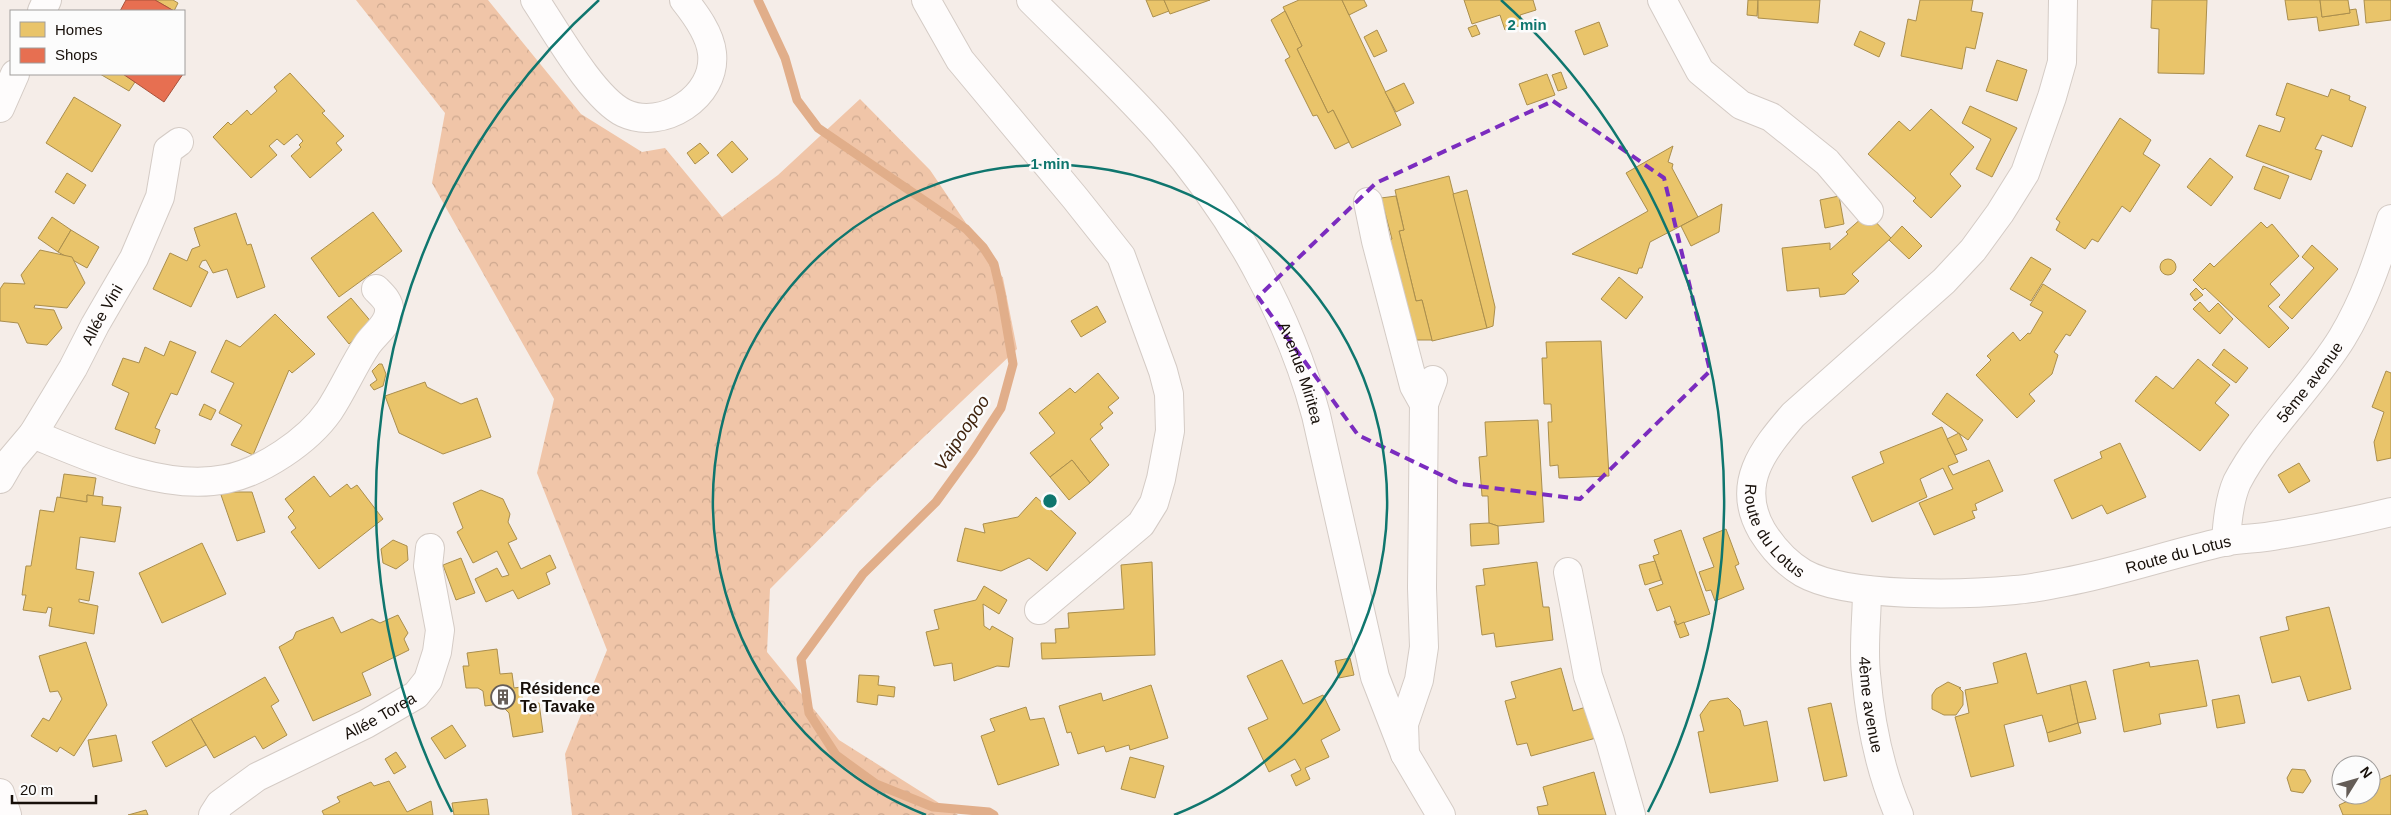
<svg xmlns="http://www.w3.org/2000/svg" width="2391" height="815" viewBox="0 0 2391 815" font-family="Helvetica,sans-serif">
	<defs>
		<pattern id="forest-crowns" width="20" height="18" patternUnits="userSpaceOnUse" patternTransform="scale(1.25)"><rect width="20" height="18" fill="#f0c5a8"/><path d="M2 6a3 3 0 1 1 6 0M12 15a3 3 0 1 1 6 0" fill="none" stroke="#cda88f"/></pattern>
	</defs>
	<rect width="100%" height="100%" fill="#f5ede8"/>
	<polygon fill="url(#forest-crowns)" points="356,0 488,0 581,114 642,152 665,148 722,217 778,175 860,99 930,170 1003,278 1017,349 870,488 770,589 767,652 839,740 958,815 572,815 565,754 607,650 537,473 554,399 432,183 445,113"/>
	<g fill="#e9c46a" stroke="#aa8e4d">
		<polygon points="155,0 173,0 178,3 174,11"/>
		<polygon points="1146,0 1164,0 1169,11 1153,17"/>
		<polygon points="1164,0 1210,0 1170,14"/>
		<polygon points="1299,0 1342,0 1401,125 1352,148 1333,110 1328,113 1297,49 1302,46 1283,7"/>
		<polygon points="1342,0 1364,0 1367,6 1349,15"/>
		<polygon points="1464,0 1533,0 1536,10 1520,15 1523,25 1505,30 1500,15 1472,24"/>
		<polygon points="1748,0 1758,0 1757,16 1747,15"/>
		<polygon points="1758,0 1820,0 1818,23 1758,18"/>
		<polygon points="1920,0 1973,0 1971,11 1983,13 1975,49 1966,47 1962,69 1901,56 1908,19 1916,21"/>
		<polygon points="2152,0 2207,0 2204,74 2158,73 2159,29 2151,28"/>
		<polygon points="2285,0 2320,0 2322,17 2350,13 2349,10 2356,9 2359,25 2319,31 2317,17 2288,20"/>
		<polygon points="2320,0 2348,0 2350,13 2322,17"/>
		<polygon points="2364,0 2391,0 2391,20 2366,23"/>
		<polygon points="1285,11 1302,46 1297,49 1328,113 1333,110 1349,142 1335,149 1317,115 1313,116 1285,60 1290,57 1271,20"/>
		<polygon points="1599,22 1608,46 1584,55 1575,31"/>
		<polygon points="1476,25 1480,34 1472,37 1468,28"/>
		<polygon points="1377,30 1387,51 1374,57 1364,37"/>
		<polygon points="1860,31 1885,43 1879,57 1854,45"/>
		<polygon points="1997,60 2027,70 2017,101 1986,91"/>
		<polygon points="1561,72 1567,88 1558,91 1552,75"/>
		<polygon points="290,73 325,111 322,113 344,136 336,143 342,150 310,178 291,156 301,147 299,145 303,141 297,134 284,145 277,139 269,146 277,155 251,178 213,137 228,122 231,125 247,110 251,115 277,91 274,87"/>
		<polygon points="100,74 123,74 135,82 129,91"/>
		<polygon points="1547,74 1555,95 1527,105 1519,84"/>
		<polygon points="1404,83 1414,103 1396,112 1385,92"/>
		<polygon points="2287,83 2328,97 2331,89 2350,96 2349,100 2366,107 2352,147 2322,135 2315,149 2322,151 2311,180 2246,156 2259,125 2280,132 2285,118 2276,115"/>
		<polygon points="74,97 121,125 92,172 46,143"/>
		<polygon points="1970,106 2017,128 1992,177 1976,169 1991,139 1962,123"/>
		<polygon points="1931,109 1974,147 1950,174 1961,186 1931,218 1913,201 1916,198 1868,154 1899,121 1910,131"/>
		<polygon points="2120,118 2151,140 2143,154 2160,165 2130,212 2122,206 2098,242 2092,239 2085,249 2056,230 2060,222 2056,219"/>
		<polygon points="732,141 748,159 732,173 717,155"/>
		<polygon points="700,143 709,153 695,164 687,153"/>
		<polygon points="1673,146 1668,162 1673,164 1672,168 1698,217 1650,242 1642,268 1639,268 1637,274 1572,254 1648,211 1626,173"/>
		<polygon points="2210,158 2233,177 2211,206 2187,187"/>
		<polygon points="2263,166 2289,176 2280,199 2254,189"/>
		<polygon points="67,173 86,185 74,204 55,192"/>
		<polygon points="1449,176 1487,328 1432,341 1422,300 1416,301 1399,231 1404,230 1395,190"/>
		<polygon points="1467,190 1495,307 1493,326 1487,328 1453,194"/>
		<polygon points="1396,196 1404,230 1399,231 1416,301 1422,300 1432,340 1415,340 1384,241 1392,239 1381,198"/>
		<polygon points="1839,196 1844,224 1825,228 1820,200"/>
		<polygon points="1722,204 1719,232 1691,246 1681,226"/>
		<polygon points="373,212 402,251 339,297 311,258"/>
		<polygon points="236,213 247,245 251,244 265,287 237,298 227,269 213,273 206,260 202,261 199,267 208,272 191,307 153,289 170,253 187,261 192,249 200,246 194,228"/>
		<polygon points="1869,215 1891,238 1852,274 1859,281 1845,294 1820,297 1819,288 1787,291 1782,248 1830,243 1830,250 1848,234 1846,232 1862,218"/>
		<polygon points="52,217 71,230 58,252 38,238"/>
		<polygon points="2261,222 2267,228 2272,224 2299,256 2270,284 2280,295 2268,306 2289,328 2269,348 2205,288 2203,290 2193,280 2210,263 2214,267"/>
		<polygon points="1902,226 1922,246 1909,259 1889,240"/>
		<polygon points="71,230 99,247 87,268 58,252"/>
		<polygon points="2312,245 2338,269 2292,319 2279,307 2314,268 2302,257"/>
		<polygon points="40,250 72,257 85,283 67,308 35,305 34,308 54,310 62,328 47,345 27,343 18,323 0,321 0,289 4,283 25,284 21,275"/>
		<polygon points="2031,257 2051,269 2031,301 2010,289"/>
		<circle cx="2168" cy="267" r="8"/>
		<polygon points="1619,277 1643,297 1626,319 1601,299"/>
		<polygon points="2043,284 2086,311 2070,336 2066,334 2054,352 2058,355 2052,374 2029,394 2035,401 2017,418 1976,375 1991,360 1987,356 2013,332 2020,341 2028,333 2030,334 2043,312 2030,305"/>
		<polygon points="2196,288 2203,295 2195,301 2190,294"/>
		<polygon points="351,298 373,324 349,344 327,317"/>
		<polygon points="2200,302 2209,312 2218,303 2233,319 2220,334 2193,309"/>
		<polygon points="1097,306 1106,322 1081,337 1071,321"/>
		<polygon points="275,314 315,354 292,373 289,370 253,455 231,445 242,425 219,413 234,383 211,372 226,340 240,347"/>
		<polygon points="170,341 196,352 177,395 171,393 155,428 160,430 155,444 115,429 129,393 112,385 123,358 139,363 145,347 164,356"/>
		<polygon points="1601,341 1609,476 1559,478 1558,465 1550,466 1548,422 1552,422 1551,404 1544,404 1542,358 1547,358 1546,342"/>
		<polygon points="2224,349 2248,368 2236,383 2212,365"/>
		<polygon points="2198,359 2230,385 2215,403 2229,415 2200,451 2135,401 2156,376 2173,389"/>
		<polygon points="379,364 382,364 386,374 383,386 374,390 370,385 377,380 372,371"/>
		<polygon points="2386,371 2391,373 2391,458 2377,461 2374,442 2384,412 2372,407"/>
		<polygon points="1098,373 1119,398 1108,407 1113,413 1100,424 1103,428 1090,439 1109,465 1090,483 1072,460 1050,477 1030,453 1055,433 1039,413 1070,388 1075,393"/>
		<polygon points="425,382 427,387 461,404 477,398 491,437 443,454 399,433 385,396"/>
		<polygon points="1947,393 1983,420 1968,440 1932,414"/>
		<polygon points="204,404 216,410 211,420 199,415"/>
		<polygon points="1538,420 1544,522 1498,526 1489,523 1488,496 1482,496 1479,457 1487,456 1485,422"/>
		<polygon points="1942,427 1958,462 1948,466 1953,475 1989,460 2003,491 1975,504 1977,510 1972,511 1975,518 1934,535 1919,503 1953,489 1943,468 1920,479 1927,497 1872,522 1852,477 1884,463 1880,452"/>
		<polygon points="1959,433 1967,450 1955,455 1947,439"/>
		<polygon points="2120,443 2146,497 2107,514 2102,505 2072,519 2054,480 2102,458 2100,452"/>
		<polygon points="1072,460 1090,483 1069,500 1050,477"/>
		<polygon points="2299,463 2310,481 2289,493 2278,475"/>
		<polygon points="64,474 96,478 93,496 87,495 87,502 60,498"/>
		<polygon points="314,476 330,497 347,484 351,489 357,485 383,519 319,569 291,532 296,528 288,517 294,511 285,499"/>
		<polygon points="481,490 503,499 510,514 508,522 517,539 508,543 521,569 550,555 556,568 546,573 550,584 518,599 513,590 486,602 475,579 497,568 502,577 509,575 497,551 473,563 457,532 463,528 453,503"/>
		<polygon points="220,492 252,492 265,532 237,541"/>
		<polygon points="87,495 103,497 102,505 121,507 115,542 80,537 76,569 94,572 89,601 79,599 79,602 98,606 94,634 49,626 52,608 48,607 46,613 23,610 26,595 22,595 26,566 31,566 40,510 54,512 57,497 87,502"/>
		<polygon points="1036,497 1076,533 1047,571 1029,558 1001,571 957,561 965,528 985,533 983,524 1018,517"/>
		<polygon points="1489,523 1498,526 1499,544 1471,546 1470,524"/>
		<polygon points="1726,529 1739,564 1735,566 1744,589 1715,601 1711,590 1706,591 1699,572 1714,567 1703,538"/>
		<polygon points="1681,530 1710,614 1677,625 1670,606 1657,611 1649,589 1663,584 1653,556 1659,554 1654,540"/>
		<polygon points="393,540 407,546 408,560 396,569 383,563 381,549"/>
		<polygon points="202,543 226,594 162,623 139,573"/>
		<polygon points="461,558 475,593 456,600 443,565"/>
		<polygon points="1655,561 1661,580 1645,585 1639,565"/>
		<polygon points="1152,562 1155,655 1042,659 1041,643 1056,643 1055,629 1069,628 1068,613 1124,609 1121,565"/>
		<polygon points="1537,562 1543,607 1549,607 1553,640 1496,647 1494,633 1482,635 1476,586 1485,585 1483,569"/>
		<polygon points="984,586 1007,600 999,614 983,604 984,626 990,630 992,626 1013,638 1009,667 997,666 954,681 952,663 934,666 926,632 939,629 934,610 976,600"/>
		<polygon points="2329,607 2351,689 2308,701 2300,676 2272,683 2260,637 2289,630 2286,617"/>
		<polygon points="398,615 408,633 404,639 409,650 362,673 371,695 313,721 279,647 293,639 296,632 333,617 341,633 372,619 380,623"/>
		<polygon points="1674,621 1675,621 1677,625 1684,622 1689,635 1680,638"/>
		<polygon points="86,642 107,705 74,756 60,747 57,752 31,736 43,718 49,721 62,699 58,691 50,692 39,656"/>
		<polygon points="497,649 500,674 512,673 514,688 521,687 523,705 539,703 543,732 513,737 509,713 500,704 485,706 483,691 478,688 466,688 463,666 469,666 467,653"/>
		<polygon points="2026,653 2037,694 2070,685 2078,723 2047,733 2042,715 2004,725 2014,766 1971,777 1955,717 1969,713 1965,690 1998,683 1993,663"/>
		<polygon points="1350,658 1354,675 1339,678 1335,661"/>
		<polygon points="1282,660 1303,704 1323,695 1340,730 1321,740 1329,757 1305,768 1310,779 1296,786 1291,775 1301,770 1295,759 1269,772 1248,728 1268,719 1247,676"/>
		<polygon points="2198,660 2207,706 2159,714 2161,724 2124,732 2113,670 2149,662 2150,667"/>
		<polygon points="1561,668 1573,711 1586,707 1596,738 1531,756 1527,743 1517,745 1505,701 1516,698 1511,682"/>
		<polygon points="859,675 879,676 878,685 895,687 894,697 878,695 877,705 857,702"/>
		<polygon points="265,677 279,701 271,706 287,735 263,749 255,736 214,758 191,719"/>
		<polygon points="2086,681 2096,719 2078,723 2070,685"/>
		<polygon points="1948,682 1961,688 1959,688 1963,692 1963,705 1956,715 1944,715 1932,709 1932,695 1936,689"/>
		<polygon points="1151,685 1168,738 1130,750 1129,745 1106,752 1104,746 1078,754 1071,732 1067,733 1059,706 1101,693 1103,701"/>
		<polygon points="2239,695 2245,723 2217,728 2212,700"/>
		<polygon points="1728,698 1740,710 1744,726 1767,721 1778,781 1710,793 1698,732 1704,731 1700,715 1710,701"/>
		<polygon points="1831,703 1847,776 1824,781 1808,708"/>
		<polygon points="1026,707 1030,720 1044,718 1059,765 998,785 981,736 995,731 990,719"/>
		<polygon points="191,719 206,745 166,767 152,742"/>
		<polygon points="2078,723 2081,733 2049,742 2047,733"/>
		<polygon points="452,725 466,746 445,759 431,738"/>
		<polygon points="116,735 122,761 93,767 88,740"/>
		<polygon points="396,752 406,767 394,774 385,759"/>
		<polygon points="1130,757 1164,766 1155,798 1121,789"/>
		<polygon points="2292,769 2305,770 2311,781 2303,793 2291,791 2287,778"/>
		<polygon points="1594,772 1606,815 1539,815 1537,807 1548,805 1543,787"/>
		<polygon points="2391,775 2391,815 2343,815 2339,805 2361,795 2371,795 2371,791 2375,789 2372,783"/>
		<polygon points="389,781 407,812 431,801 433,815 324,815 322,811 340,802 337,797 371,782 374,786"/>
		<polygon points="487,799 489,815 454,815 452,803"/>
		<polygon points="146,810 148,815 128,815"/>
	</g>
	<g fill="#e76f51" stroke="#a9523b">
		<polygon points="126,0 155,0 174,11 120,11"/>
		<polygon points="123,74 183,74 164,102"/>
	</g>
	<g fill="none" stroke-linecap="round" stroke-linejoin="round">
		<polyline stroke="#e1ae8a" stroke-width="9" points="758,0 785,58 797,100 818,128 966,229 983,247 994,264 1001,294 1013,364 1001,408 973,451 936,502 863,574 801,659 809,713 836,755 876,784 933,807 989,812 994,815"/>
		<g stroke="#d4cbc5" stroke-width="30">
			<g id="minor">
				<polyline points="926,0 960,60 1075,198 1121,256 1163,371 1169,394 1170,431 1161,479 1154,503 1141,524 1039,610"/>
				<polyline points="1662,0 1700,71 1741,105 1771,117 1827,162 1869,211"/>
				<path id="s1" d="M2063,0L2062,62L2052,97L2025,173L2000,213L1973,250L1944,281L1793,415C1763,450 1735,484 1762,531C1772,547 1786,563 1803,573C1847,598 1963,595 2015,590C2031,589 2049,585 2065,582C2119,572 2170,554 2223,542C2241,538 2260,539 2278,535C2316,529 2354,521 2391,512"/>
				<polyline points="1368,202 1376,241 1414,386 1424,404"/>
				<path d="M33,434C89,457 164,492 226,479C262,472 308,441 329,411C343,390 353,366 367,345C374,334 389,325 389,311C390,302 382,295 376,289"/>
				<path id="s2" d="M0,479L11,460L33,434L73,368L95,325L134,258L160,197L168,150L179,142"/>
				<path id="s3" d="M2226,542C2227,523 2229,500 2237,482C2263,432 2312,387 2342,338C2365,300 2378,260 2391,219"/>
				<polyline points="1568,572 1588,676 1610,741 1631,815"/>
				<path id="s4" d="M1867,590C1867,617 1863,646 1866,674C1870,721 1880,771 1899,815"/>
				<polyline points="1405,754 1404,724 1419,680 1424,647 1422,588 1424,404 1433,380"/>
				<polyline points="0,793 7,815"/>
				<path id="s5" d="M213,815L220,804L257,777L366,724L416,695L428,680L437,652L440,630L428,566L430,548"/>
			</g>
		</g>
		<g stroke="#d4cbc5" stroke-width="30">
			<g id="secondary">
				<path d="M535,0C555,30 593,98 624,113C662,131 717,97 712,53C710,34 696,15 684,0"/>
				<path id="s6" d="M1031,0C1075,44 1120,86 1161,132C1232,213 1288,311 1316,415L1375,677L1405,754L1441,815"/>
				<polyline points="42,11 47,0"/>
				<polyline points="0,108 15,74"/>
			</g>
		</g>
		<use href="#minor" stroke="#fefcfc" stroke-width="28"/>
		<use href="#secondary" stroke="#fefcfc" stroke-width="28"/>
	</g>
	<path fill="none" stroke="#7b2cbf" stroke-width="4" stroke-dasharray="10 6" stroke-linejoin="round" d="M1553,101L1664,178L1710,371L1580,499L1460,484L1358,435L1258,297L1376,183Z"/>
	<g fill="none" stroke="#0f766e" stroke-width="2.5">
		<path d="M926 815A337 337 0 1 1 1174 815"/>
		<path d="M452 812A674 674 0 0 1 599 0M1501 0A674 674 0 0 1 1648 812"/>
	</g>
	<defs>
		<g id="building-ring" transform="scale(1.25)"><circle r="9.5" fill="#fcfcfc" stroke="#655d57" stroke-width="1.5"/><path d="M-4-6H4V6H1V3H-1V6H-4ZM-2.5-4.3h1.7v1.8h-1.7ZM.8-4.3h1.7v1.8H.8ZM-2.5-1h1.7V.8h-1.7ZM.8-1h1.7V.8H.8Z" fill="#655d57"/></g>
	</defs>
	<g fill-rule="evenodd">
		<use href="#building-ring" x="503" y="697"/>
	</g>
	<g text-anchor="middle" stroke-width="5" stroke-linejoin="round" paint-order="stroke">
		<g font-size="16" fill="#170f09" stroke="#fcfcfc">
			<text dy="6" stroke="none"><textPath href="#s2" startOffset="194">Allée Vini</textPath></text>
			<text dy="6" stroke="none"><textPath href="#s6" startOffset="466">Avenue Miritea</textPath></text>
			<text dy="6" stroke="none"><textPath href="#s3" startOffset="185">5ème avenue</textPath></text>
			<text dy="6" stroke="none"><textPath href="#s1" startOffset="652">Route du Lotus</textPath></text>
			<text dy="6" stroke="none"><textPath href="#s1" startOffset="1088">Route du Lotus</textPath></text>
			<text dy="6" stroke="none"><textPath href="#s4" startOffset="115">4ème avenue</textPath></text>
			<text dy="6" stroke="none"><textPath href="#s5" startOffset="196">Allée Torea</textPath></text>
		</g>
		<g font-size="16" font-weight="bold" fill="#170f09" stroke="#fcfcfc" text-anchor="start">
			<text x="520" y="694">Résidence<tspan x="520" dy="18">Te Tavake</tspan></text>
		</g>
		<g font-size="18" font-style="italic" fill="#40240e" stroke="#fcfcfc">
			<text transform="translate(962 433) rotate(-57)" y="6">Vaipoopoo</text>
		</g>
	</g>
	<circle cx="1050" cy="501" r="8" fill="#0f766e" stroke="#fcfcfc" stroke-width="2.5"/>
	<g font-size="15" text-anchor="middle" font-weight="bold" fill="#0f766e" stroke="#fcfcfc" stroke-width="5" stroke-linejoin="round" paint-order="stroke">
		<text x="1527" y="30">2 min</text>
		<text x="1050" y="169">1 min</text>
	</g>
	<rect x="10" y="10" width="175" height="65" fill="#fcfcfc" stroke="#a09d9b"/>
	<rect x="20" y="22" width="25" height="15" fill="#e9c46a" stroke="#a09d9b"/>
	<text x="55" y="35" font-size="15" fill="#170f09">Homes</text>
	<rect x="20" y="48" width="25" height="15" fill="#e76f51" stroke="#a09d9b"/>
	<text x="55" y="60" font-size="15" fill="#170f09">Shops</text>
	<g transform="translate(2356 780) rotate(53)"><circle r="24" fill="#fcfcfc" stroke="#a09d9b"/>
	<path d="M0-4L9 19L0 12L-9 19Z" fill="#655d57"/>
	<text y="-8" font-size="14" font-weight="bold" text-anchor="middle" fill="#170f09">N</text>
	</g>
	<path d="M12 795v8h84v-8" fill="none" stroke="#170f09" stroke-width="2.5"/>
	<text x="20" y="795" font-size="15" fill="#170f09" stroke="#fcfcfc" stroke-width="4" paint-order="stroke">20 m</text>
</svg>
